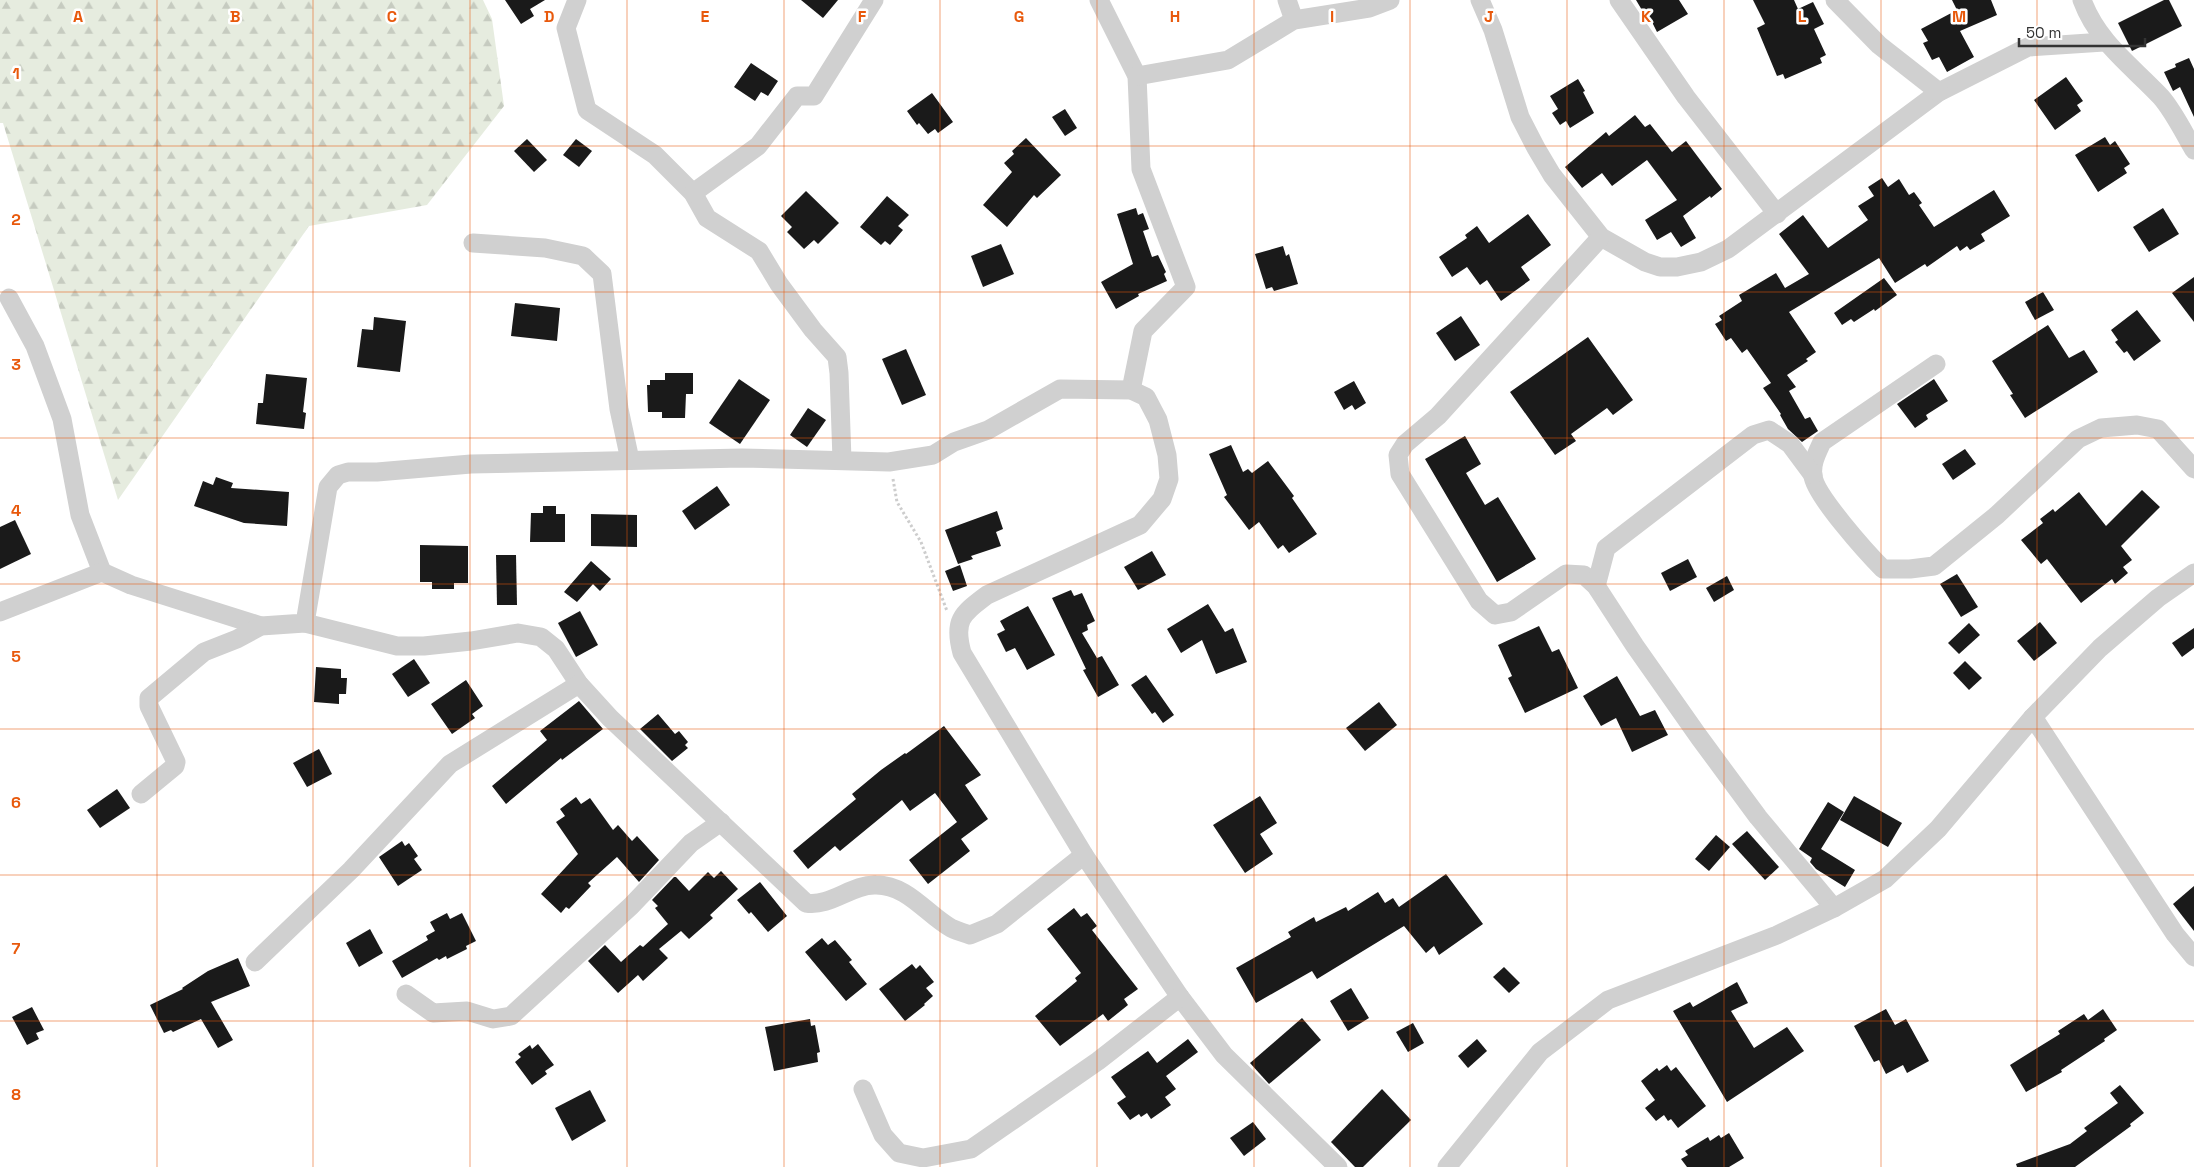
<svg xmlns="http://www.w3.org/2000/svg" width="2194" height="1167" viewBox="0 0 2194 1167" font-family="'Space Grotesk',sans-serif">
	<defs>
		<pattern id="forest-firs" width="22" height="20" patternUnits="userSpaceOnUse" patternTransform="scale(1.25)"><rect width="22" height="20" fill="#e6ecdf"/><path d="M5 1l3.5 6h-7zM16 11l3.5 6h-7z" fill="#c6cbc0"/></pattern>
	</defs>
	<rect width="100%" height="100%" fill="#fff"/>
	<polygon fill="url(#forest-firs)" points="0,0 483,0 492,19 504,106 427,205 309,226 118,500 3,123 0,123"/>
	<g fill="#1a1a1a">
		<polygon points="505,0 545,0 530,9 534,16 521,24"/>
		<polygon points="801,0 838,0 823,18"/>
		<polygon points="1636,0 1679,0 1688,14 1657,32 1651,20 1649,22"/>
		<polygon points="1753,0 1794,0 1798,9 1813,2 1824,24 1814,29 1826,55 1820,58 1822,63 1785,79 1783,74 1777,76 1757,28 1765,24"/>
		<polygon points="1952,0 1991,0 1997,15 1960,31 1974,57 1947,72 1939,57 1932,60 1923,43 1928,41 1921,29 1957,10"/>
		<polygon points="2164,0 2169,0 2182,26 2132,51 2118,23"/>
		<polygon points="2189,58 2194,69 2194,117 2180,87 2173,91 2164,72 2176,67 2175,64"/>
		<polygon points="751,63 778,81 768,96 761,92 755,101 734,87"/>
		<polygon points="2066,77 2083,101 2077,105 2081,111 2055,130 2034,100"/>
		<polygon points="1578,79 1585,91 1583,92 1594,113 1570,128 1566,121 1560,125 1552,113 1558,109 1550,96"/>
		<polygon points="932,93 953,122 938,133 935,129 928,134 919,123 917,125 907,111"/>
		<polygon points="1065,109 1077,128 1065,136 1052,117"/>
		<polygon points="1635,115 1645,127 1650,124 1672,152 1686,141 1722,189 1711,198 1710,196 1683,216 1696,238 1681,247 1671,232 1657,240 1645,220 1677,200 1647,160 1612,186 1602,173 1582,188 1565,167 1606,132 1609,136"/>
		<polygon points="2105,137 2110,145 2115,141 2130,164 2124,168 2127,173 2098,192 2075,155"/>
		<polygon points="1026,138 1061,175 1037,198 1034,195 1007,227 983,205 1012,172 1004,163 1014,154 1012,151"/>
		<polygon points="527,139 547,160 534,172 514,151"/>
		<polygon points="576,139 592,151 579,167 563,155"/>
		<polygon points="1882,178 1888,187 1899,179 1909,195 1914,192 1922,203 1919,205 1934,227 1994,190 2010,216 1981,234 1985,241 1970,250 1967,246 1960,251 1957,246 1927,267 1925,264 1895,283 1879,258 1789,312 1816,352 1806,359 1808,361 1787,375 1796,387 1789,391 1805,419 1810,417 1818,431 1802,442 1788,429 1780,415 1781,414 1763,388 1771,383 1747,349 1742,353 1731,338 1726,341 1715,324 1722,320 1719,316 1742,301 1739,295 1776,273 1785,288 1809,274 1779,234 1803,215 1828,248 1868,220 1858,206 1874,196 1868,187"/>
		<polygon points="806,191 839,223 818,244 814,240 804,249 787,232 792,227 781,216"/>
		<polygon points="887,196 909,215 898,226 903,230 890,245 885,241 881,245 860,227"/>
		<polygon points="1136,208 1138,215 1143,213 1149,229 1143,231 1152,257 1158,255 1166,272 1164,274 1167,281 1138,294 1139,296 1116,309 1101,282 1133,264 1117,214"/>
		<polygon points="2163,208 2179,234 2149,252 2133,227"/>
		<polygon points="1528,214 1551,245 1521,267 1530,280 1501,301 1487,280 1480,285 1467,267 1452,277 1439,257 1467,238 1465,235 1477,226 1489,243"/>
		<polygon points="1001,244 1014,274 983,287 971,256"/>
		<polygon points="1283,246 1286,256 1289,254 1298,284 1274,291 1272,287 1266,289 1255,254"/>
		<polygon points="2194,277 2194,322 2172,293"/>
		<polygon points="1884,278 1897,295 1875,311 1874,309 1854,322 1851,319 1842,325 1834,313"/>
		<polygon points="2043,292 2054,310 2035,320 2025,302"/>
		<polygon points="515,303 560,308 557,341 511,336"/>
		<polygon points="2137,310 2161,341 2134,361 2127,351 2124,353 2115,342 2118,340 2111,330"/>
		<polygon points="1461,316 1480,345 1455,361 1436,333"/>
		<polygon points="374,317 406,321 400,372 357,367 362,329 373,330"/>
		<polygon points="2048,325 2069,358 2084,350 2098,372 2025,418 2010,395 2013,394 1992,361"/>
		<polygon points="1588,337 1633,400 1613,415 1607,408 1571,434 1576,441 1555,455 1510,392"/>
		<polygon points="906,349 926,395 902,405 882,359"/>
		<polygon points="665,373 693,373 693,394 686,394 685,418 662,418 662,412 648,412 647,385 650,385 650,380 665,380"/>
		<polygon points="266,374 307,378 303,412 306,413 304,429 256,424 258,403 263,403"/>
		<polygon points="739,379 770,400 740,444 709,423"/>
		<polygon points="1934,379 1948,401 1926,415 1928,419 1915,428 1897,404"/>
		<polygon points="1354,381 1366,403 1355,410 1352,405 1344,410 1334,392"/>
		<polygon points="808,408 826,420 807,447 790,435"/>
		<polygon points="1465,436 1481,464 1466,473 1485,505 1498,497 1536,559 1497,582 1425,459"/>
		<polygon points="1231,445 1243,472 1248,469 1252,473 1268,461 1294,496 1292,498 1317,534 1289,553 1283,545 1278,549 1259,522 1249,530 1224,497 1227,495 1209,454"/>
		<polygon points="1965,449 1976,464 1953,480 1942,464"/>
		<polygon points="216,477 233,483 231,488 289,492 287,526 244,523 194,506 203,481 213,485"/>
		<polygon points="717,486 730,505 695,530 682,511"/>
		<polygon points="2142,490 2160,507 2121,546 2132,560 2123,567 2128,573 2115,584 2112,579 2081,603 2047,559 2041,564 2021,540 2043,523 2040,519 2053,509 2055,512 2079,492 2106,526"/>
		<polygon points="543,506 556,506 556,514 565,514 565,542 530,542 531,513 543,513"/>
		<polygon points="997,511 1003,529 996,532 1001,546 971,556 973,559 958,564 945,530"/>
		<polygon points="591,514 637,515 637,547 591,546"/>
		<polygon points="15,520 31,554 0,569 0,527"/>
		<polygon points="420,545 468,546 468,583 454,583 454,589 432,589 432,582 420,582"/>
		<polygon points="1152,551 1166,575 1138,590 1124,567"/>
		<polygon points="496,555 516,555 517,605 497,605"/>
		<polygon points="1688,559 1697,577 1670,591 1661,573"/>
		<polygon points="591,561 611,579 600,591 593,584 577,602 564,592"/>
		<polygon points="960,565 967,586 953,591 945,571"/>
		<polygon points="1957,574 1978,607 1961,617 1940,584"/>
		<polygon points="1727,576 1734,590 1714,602 1706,588"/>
		<polygon points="1071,590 1074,596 1082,593 1095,621 1087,625 1088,630 1082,633 1097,658 1102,656 1119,685 1098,697 1083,670 1086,669 1052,598"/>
		<polygon points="1208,604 1225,632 1233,628 1247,662 1216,674 1202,640 1181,653 1167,629"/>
		<polygon points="1028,606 1055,655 1027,670 1015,648 1006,652 997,634 1005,630 1000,621"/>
		<polygon points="580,611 598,645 576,657 558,623"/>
		<polygon points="2040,622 2057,643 2034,661 2017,641"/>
		<polygon points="1969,623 1980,635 1959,654 1948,643"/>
		<polygon points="1539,626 1552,652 1559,649 1578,688 1525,713 1508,678 1512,676 1498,645"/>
		<polygon points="2194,628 2194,648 2182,657 2172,643"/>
		<polygon points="414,659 430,683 408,697 392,674"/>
		<polygon points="1965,661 1982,678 1969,690 1953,673"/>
		<polygon points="316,667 341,669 341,678 347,678 346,694 339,694 339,704 314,702"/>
		<polygon points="1146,675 1174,715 1163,723 1155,712 1152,714 1131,685"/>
		<polygon points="1617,676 1640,716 1655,710 1668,735 1632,752 1616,718 1601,726 1583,696"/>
		<polygon points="466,680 483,706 472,714 475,718 452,734 431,704"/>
		<polygon points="579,701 603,729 562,760 561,758 506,804 492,786 547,740 540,731"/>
		<polygon points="1379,702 1397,725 1365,751 1346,728"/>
		<polygon points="658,714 675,734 679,731 688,742 685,745 688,748 672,761 640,729"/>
		<polygon points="944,726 981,775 965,785 988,819 961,839 970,851 928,884 909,860 957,822 935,793 910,811 902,800 840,851 835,846 808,869 793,851 856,799 852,794 881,770 905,753 906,754"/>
		<polygon points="319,749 332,774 307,787 293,763"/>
		<polygon points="117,789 130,808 100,828 87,810"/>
		<polygon points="1260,796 1277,823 1260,834 1273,854 1245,873 1213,825"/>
		<polygon points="1854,796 1902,823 1888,847 1840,820"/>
		<polygon points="576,797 581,804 590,798 613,830 618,825 632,841 637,836 659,860 639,882 617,857 588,883 591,886 569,909 566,907 561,913 541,894 578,854 556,822 565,816 560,809"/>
		<polygon points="1828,802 1844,812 1821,849 1855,870 1845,887 1816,869 1810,862 1812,858 1799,849"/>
		<polygon points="1747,831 1779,867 1765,880 1732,844"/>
		<polygon points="1716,835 1730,847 1709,871 1695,859"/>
		<polygon points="402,841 405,846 409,843 418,856 414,859 422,870 398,886 379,857"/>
		<polygon points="721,871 738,889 710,915 713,918 689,939 681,931 659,949 668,958 643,981 638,975 618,993 588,961 605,945 621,962 640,945 643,947 668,924 655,908 658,906 652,900 674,877 676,877 689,891 708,872 714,878"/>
		<polygon points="1446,874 1483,924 1439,955 1434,946 1426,953 1404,926 1317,979 1312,971 1256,1003 1236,968 1291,937 1288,932 1314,917 1316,922 1346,907 1348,911 1378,892 1385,903 1393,898 1399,907"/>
		<polygon points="760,882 787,916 768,932 751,912 749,914 737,900"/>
		<polygon points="2194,886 2194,931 2173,904"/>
		<polygon points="1074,908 1081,917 1087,913 1097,926 1092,930 1138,989 1124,999 1128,1005 1108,1021 1103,1014 1060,1046 1035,1016 1077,981 1075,978 1081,973 1047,929"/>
		<polygon points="447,913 450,919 462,913 476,941 466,946 467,949 447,959 446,956 439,960 437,958 402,978 392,961 428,940 426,936 435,931 430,922"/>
		<polygon points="370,929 383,953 359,967 346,943"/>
		<polygon points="822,938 828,945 835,940 852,960 849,962 867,984 846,1001 805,952"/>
		<polygon points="238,958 250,986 211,1002 233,1040 218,1048 201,1019 173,1032 171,1030 164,1033 150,1005 183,989 182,988 208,971"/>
		<polygon points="912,964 916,969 920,965 934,982 926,988 933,996 924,1004 925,1005 905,1021 879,989"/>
		<polygon points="1504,967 1520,983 1509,993 1493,977"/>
		<polygon points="1737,982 1748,1003 1731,1011 1754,1048 1787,1027 1804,1051 1727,1102 1673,1011 1690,1002 1693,1007"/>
		<polygon points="1351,988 1369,1018 1348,1031 1330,1001"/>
		<polygon points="32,1007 44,1030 36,1033 39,1039 27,1045 12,1017"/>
		<polygon points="1886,1009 1895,1025 1906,1019 1929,1061 1907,1073 1903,1065 1886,1074 1879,1060 1874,1062 1854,1026"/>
		<polygon points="2103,1009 2117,1030 2104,1039 2105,1041 2061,1070 2062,1072 2026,1092 2010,1065 2060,1034 2058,1031 2084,1014 2088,1020"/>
		<polygon points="1302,1018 1321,1040 1269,1084 1250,1063"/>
		<polygon points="810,1019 811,1026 815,1025 820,1052 817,1053 818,1062 774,1071 765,1027"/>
		<polygon points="1413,1023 1424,1043 1408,1052 1396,1032"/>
		<polygon points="1188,1039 1198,1052 1166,1076 1176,1089 1165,1097 1171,1105 1151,1119 1147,1113 1141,1117 1139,1114 1130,1120 1117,1103 1126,1097 1111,1077 1148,1051 1157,1063"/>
		<polygon points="1477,1039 1487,1051 1468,1068 1458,1056"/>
		<polygon points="538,1044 554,1065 545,1071 547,1074 532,1085 515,1062 521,1057 518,1054 530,1045 532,1049"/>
		<polygon points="1667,1065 1671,1071 1676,1067 1706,1106 1678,1128 1671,1119 1668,1121 1664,1115 1656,1121 1645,1108 1655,1100 1641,1081 1657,1068 1659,1071"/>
		<polygon points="2120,1085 2144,1113 2130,1124 2131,1126 2075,1167 2017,1167 2016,1164 2070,1144 2087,1131 2084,1128 2118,1103 2110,1093"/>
		<polygon points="1382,1089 1411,1120 1363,1167 1355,1167 1331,1142"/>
		<polygon points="590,1090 606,1121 572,1141 555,1108"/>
		<polygon points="1253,1122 1266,1139 1244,1156 1230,1138"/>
		<polygon points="1729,1133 1744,1158 1729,1167 1687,1167 1681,1159 1688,1155 1685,1151 1708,1137 1710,1141 1719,1135 1721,1138"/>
	</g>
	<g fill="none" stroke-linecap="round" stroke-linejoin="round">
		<polyline stroke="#cdcdcd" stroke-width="3" stroke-dasharray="2.5 2.5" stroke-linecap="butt" points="893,479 897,502 921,542 947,611"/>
		<g stroke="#d0d0d0" stroke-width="19">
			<polyline points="577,0 566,28 587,110 655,155 693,193 707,218 759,251 779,284 813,330 837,357 839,373 842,460"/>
			<polyline points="1099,0 1137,76 1141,169 1186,287 1143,331 1131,390"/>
			<polyline points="1287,0 1294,20"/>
			<polyline points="1480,0 1493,30 1520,117 1536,148 1552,175 1601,237 1645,262 1660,267 1677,267 1701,262 1728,249 1939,92 2028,47 2104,42"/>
			<polyline points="1619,0 1686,97 1777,214"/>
			<polyline points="1835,0 1879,45 1939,92"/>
			<path d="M2082,0C2098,43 2131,65 2161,97C2174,112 2184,133 2194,150"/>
			<polyline points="1137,76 1228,60 1294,20 1369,8 1390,0"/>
			<polyline points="693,193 758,146 797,96 814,96 874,0"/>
			<polyline points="1601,237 1438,416 1405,444 1398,455 1400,474 1479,601 1495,615 1511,612 1566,574 1584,575 1596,586 1635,646 1699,737 1758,817 1834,908"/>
			<polyline points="473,243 545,248 583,256 602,274 619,409 630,460"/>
			<polyline points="9,298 35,346 62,419 80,515 102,572"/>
			<path d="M1936,364L1822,442C1817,453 1811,464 1813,476C1815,495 1867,553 1883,569H1910L1934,566L1997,515L2078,439L2101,428L2137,425L2158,429L2194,469"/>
			<polyline points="1596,586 1606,548 1753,435 1769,430 1790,444 1813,475"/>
			<polyline points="0,612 102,572 131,585 261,626"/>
			<path d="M305,623L397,646H424L471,641L518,633L541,637L556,649L579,684L610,718L806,903C831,907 852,884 876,885C908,885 926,914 951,928C957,931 964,933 970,935L997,924L1084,855"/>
			<polyline points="2033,717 2175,934 2194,957"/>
			<path d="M141,794L175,766L176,762L149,706V698L204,652L237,639L261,626L305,623L328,487L338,475L348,472H377L471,464L742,458L889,462L933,455L954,442L988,430L1060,389L1131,390L1146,397L1158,420L1167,455L1169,479L1162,499L1140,525L987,595C962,614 953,620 962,653L1084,855L1180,997L1224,1055L1338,1167"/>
			<polyline points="255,962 351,870 450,764 579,684"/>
			<polyline points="406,994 433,1013 467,1011 493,1019 511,1016 631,906 691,843 721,822"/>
			<polyline points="863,1089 883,1135 899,1153 923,1158 971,1149 1098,1061 1180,997"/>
			<polyline points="1447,1167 1540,1052 1608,1000 1777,935 1834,908 1885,879 1938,829 2033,717 2100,648 2158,598 2194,573"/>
		</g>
	</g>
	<path fill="none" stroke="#e8590c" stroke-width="1" stroke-opacity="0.55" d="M157,0V1167M313,0V1167M470,0V1167M627,0V1167M784,0V1167M940,0V1167M1097,0V1167M1254,0V1167M1410,0V1167M1567,0V1167M1724,0V1167M1881,0V1167M2037,0V1167M0,146H2194M0,292H2194M0,438H2194M0,584H2194M0,729H2194M0,875H2194M0,1021H2194"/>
	<g font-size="16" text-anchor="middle" font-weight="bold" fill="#e8590c" stroke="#fff" stroke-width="5" stroke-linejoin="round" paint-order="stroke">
		<text x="78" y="22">A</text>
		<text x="235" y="22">B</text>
		<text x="392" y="22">C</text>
		<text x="549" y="22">D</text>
		<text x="705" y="22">E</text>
		<text x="862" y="22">F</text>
		<text x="1019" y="22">G</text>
		<text x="1175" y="22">H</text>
		<text x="1332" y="22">I</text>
		<text x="1489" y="22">J</text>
		<text x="1646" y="22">K</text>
		<text x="1802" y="22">L</text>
		<text x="1959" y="22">M</text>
		<text x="16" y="79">1</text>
		<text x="16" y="225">2</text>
		<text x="16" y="370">3</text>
		<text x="16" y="516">4</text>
		<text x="16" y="662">5</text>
		<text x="16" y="808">6</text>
		<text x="16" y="954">7</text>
		<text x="16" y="1100">8</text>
	</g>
	<path d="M2019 38v8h126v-8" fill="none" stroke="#333333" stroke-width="2.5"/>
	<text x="2026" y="38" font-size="15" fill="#333333" stroke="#ffffff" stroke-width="4" paint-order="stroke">50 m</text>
</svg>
